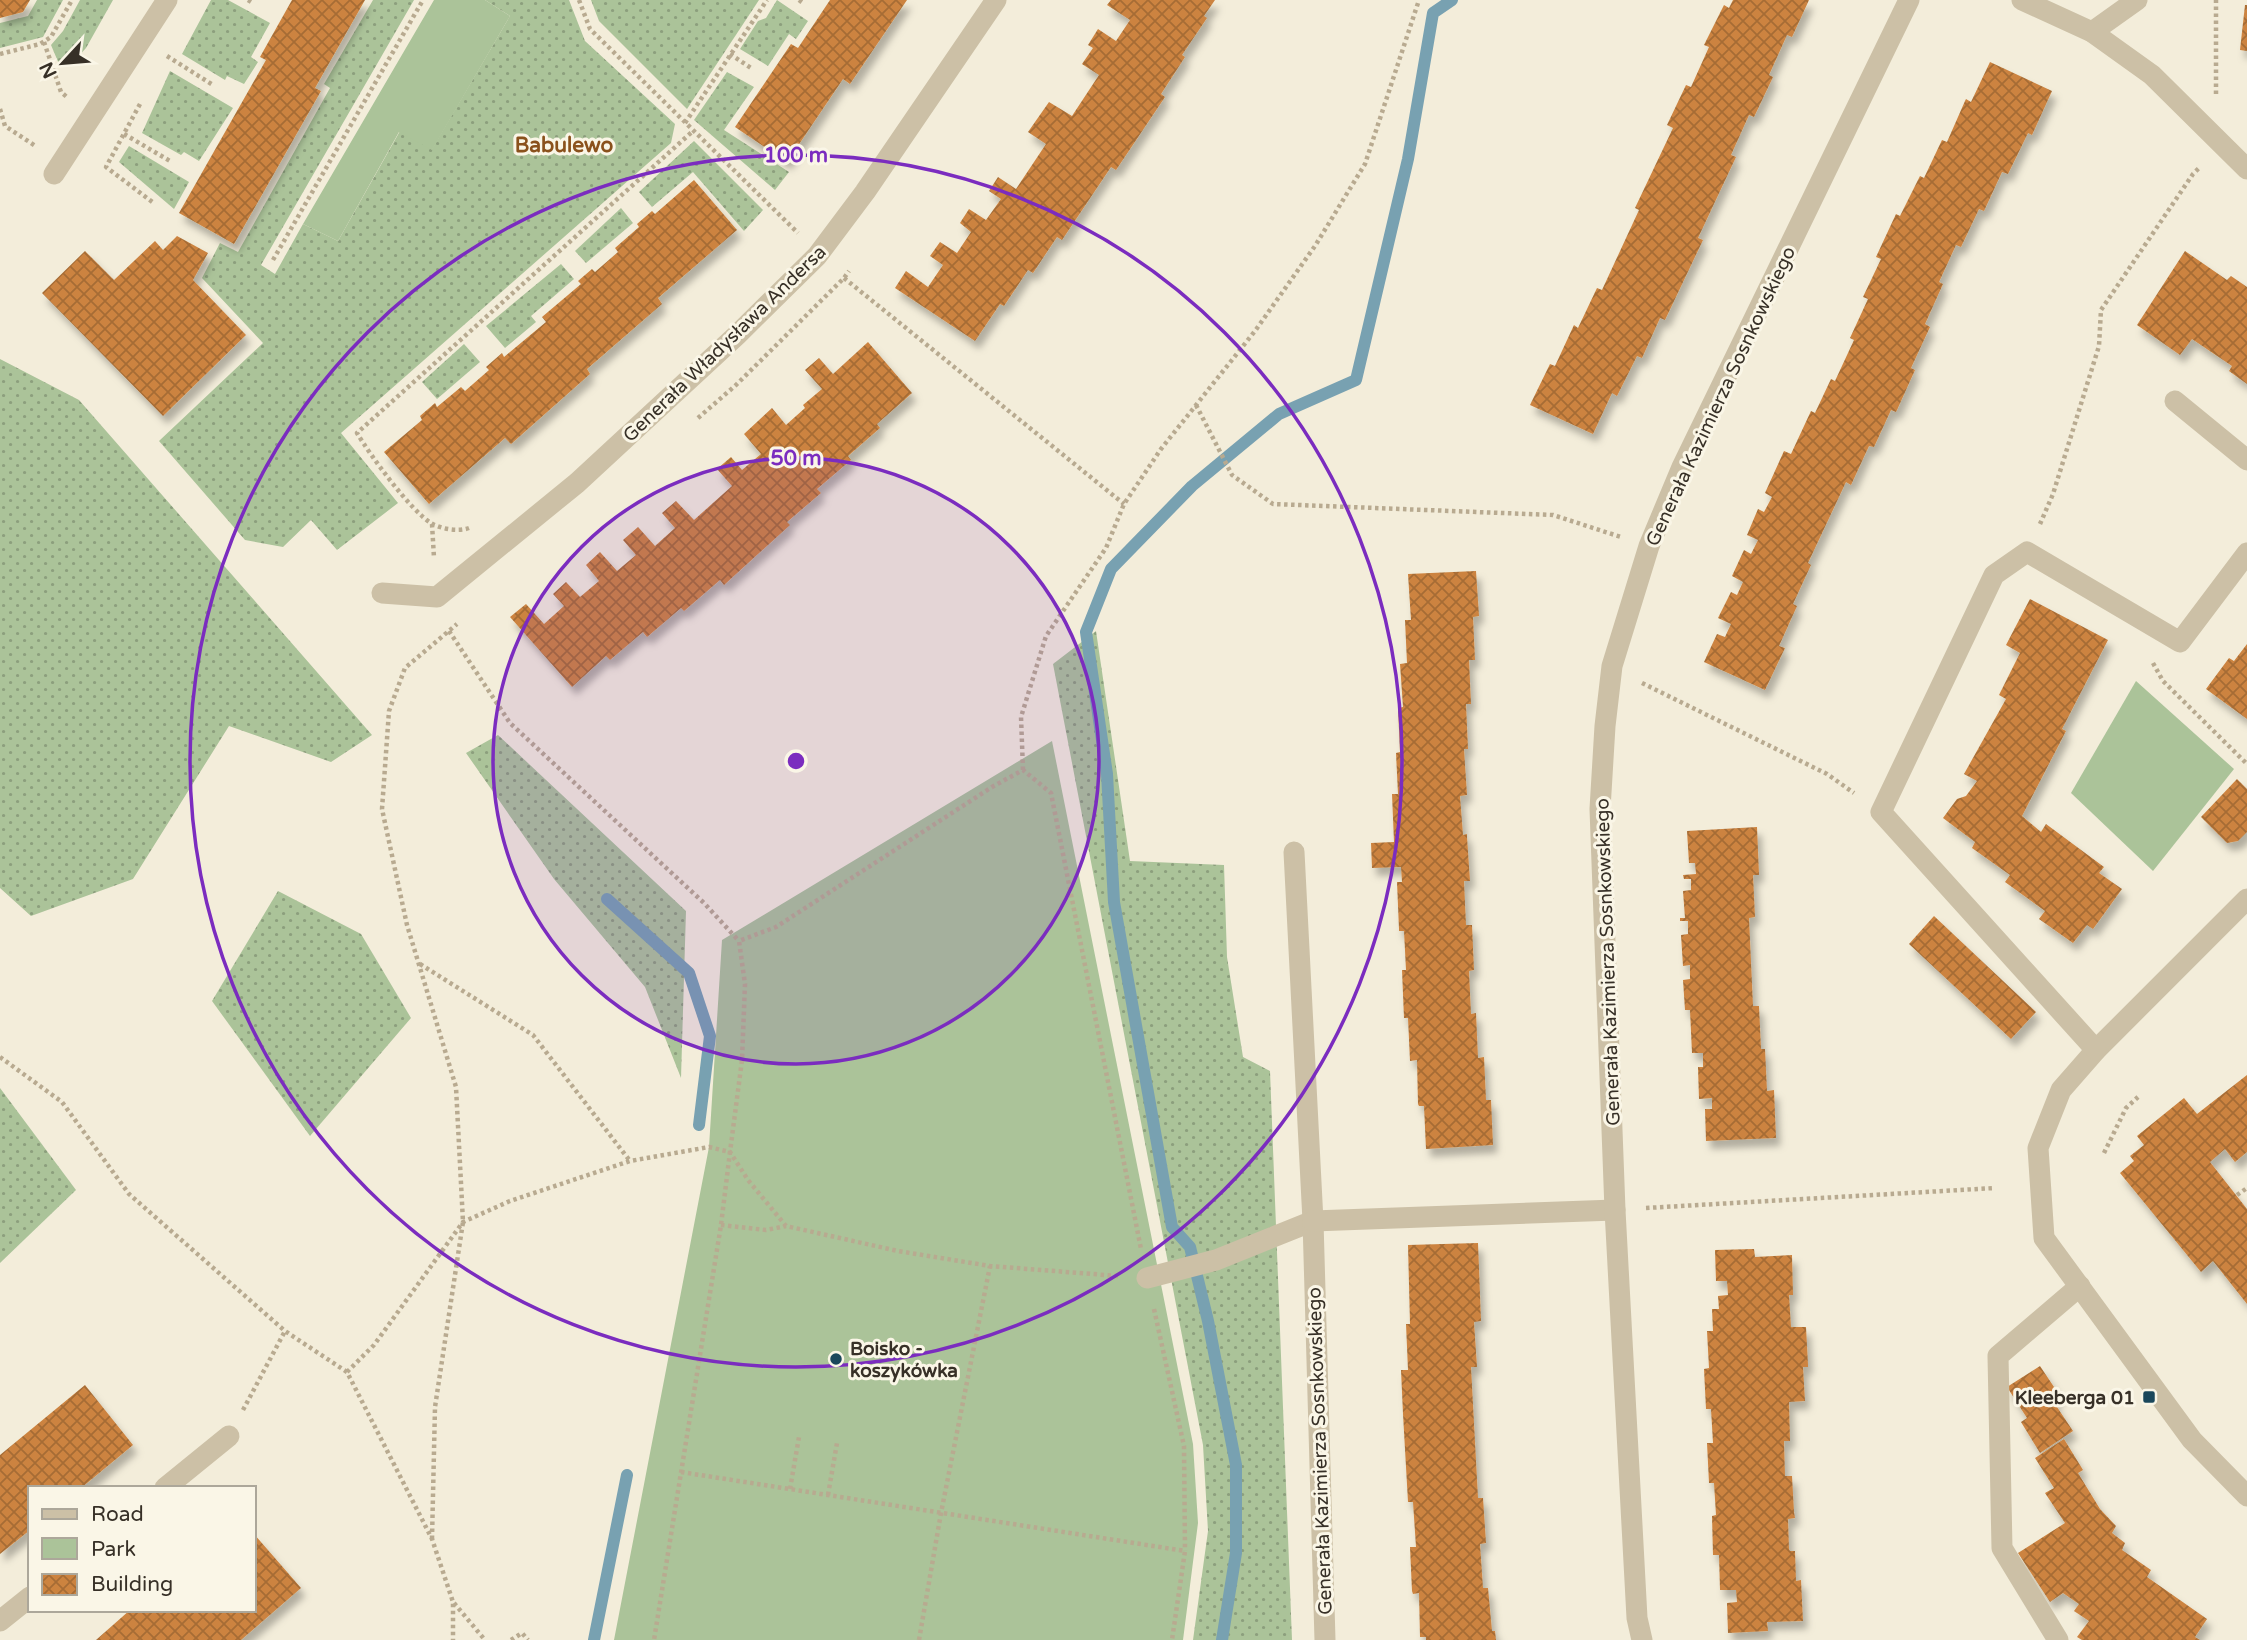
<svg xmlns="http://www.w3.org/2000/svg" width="2247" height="1640" viewBox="0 0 2247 1640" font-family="'Varela Round',sans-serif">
	<defs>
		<pattern id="grass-dots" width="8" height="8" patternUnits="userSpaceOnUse" patternTransform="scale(1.75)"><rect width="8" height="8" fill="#abc399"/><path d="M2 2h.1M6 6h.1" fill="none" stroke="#8c9f7d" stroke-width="1.8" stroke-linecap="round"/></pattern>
		<pattern id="building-cross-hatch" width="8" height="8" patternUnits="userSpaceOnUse" patternTransform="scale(1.75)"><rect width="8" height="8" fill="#cc833f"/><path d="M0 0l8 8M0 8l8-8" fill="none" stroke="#a66c35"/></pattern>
		<filter id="shadow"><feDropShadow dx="4.5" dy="8" stdDeviation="3.5" flood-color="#0004"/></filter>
	</defs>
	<rect width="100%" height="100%" fill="#f3edda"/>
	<g fill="url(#grass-dots)">
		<polygon points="37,0 63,0 43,37 0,48 0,23 28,16"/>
		<polygon points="80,0 113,0 86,48 77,58 59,64 51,45 63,31"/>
		<polygon points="211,0 228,0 270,23 251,57 258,62 244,84 227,76 225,80 182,54"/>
		<polygon points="373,0 414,0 261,265 275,274 303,224 338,241 400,131 432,149 510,16 485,0 569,0 585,41 675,124 671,143 341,433 398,503 337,550 311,520 283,547 245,540 159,441 263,343 202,278 220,243 238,252 330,88 324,84"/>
		<polygon points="591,0 759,0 687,109 599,21"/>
		<polygon points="777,0 808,21 796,39 789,34 768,66 740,49 758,21 766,18"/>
		<polygon points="170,71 233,108 199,161 184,152 181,155 142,133"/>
		<polygon points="727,72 754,87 724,130 789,172 775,190 694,120"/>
		<polygon points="694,141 763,210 744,231 693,172 652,207 639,192"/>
		<polygon points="129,146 189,182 174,209 119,162"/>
		<polygon points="621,208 633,223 586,263 575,251"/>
		<polygon points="561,264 574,279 531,316 536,322 505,348 486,326"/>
		<polygon points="464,344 480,362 437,399 422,382"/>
		<polygon points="0,359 79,400 372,735 331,762 229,726 133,879 31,916 0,888"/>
		<polygon points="1096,631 1130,861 1224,865 1227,957 1243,1057 1270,1071 1292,1640 1193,1640 1208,1531 1203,1445 1053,664"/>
		<polygon points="498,735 686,911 681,1078 645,987 554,879 466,753"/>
		<polygon points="278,891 361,934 411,1018 310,1136 212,1001"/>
		<polygon points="0,1088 76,1190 0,1263"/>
	</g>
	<g fill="#abc399">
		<polygon points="434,0 485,0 510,16 432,150 399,132 338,241 303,224"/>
		<polygon points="2136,681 2234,769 2153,871 2071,793"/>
		<polygon points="1052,741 1193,1444 1198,1523 1183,1640 614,1640 709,1147 722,940"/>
	</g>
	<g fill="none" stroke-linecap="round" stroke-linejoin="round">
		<g stroke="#78a1b1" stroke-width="12">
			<polyline points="607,899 689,973 710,1036 699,1125"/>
			<polyline points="594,1640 627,1475"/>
			<polyline points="1222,1640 1236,1553 1236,1465 1208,1321 1190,1247 1172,1227 1114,902 1107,774 1086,632 1111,569 1192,486 1279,414 1356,380 1408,159 1433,13 1452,0"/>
		</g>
	</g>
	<g fill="url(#building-cross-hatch)" filter="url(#shadow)">
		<polygon points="0,0 30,0 23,12 0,18"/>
		<polygon points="292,0 365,0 315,88 321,91 234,244 179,213 266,60 260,57"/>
		<polygon points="830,0 907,0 850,84 843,79 787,162 735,127 791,44 798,48"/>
		<polygon points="1111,0 1215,0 1204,16 1207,18 1182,55 1185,57 1161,94 1165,97 1116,170 1111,167 1062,240 1057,237 1033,273 1028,270 1004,306 1000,304 975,341 895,288 906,271 928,287 943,265 930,256 940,242 957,253 971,232 960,223 969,209 986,220 1001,199 989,191 998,177 1016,189 1046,144 1028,132 1049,102 1072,116 1099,75 1082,64 1093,48 1088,45 1098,29 1116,41 1130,20 1107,5"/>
		<polygon points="1733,0 1809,0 1792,37 1787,35 1769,75 1773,77 1754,117 1749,115 1731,155 1736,157 1698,238 1703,240 1665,320 1660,318 1642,358 1637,356 1617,396 1612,393 1593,434 1530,405 1550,364 1555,366 1574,325 1578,328 1597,288 1602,290 1639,210 1635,208 1673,128 1667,125 1686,85 1691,87 1709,47 1704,45 1724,5 1729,8"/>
		<polygon points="2245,5 2247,5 2247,51 2240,50"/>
		<polygon points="1990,62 2052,91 2032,135 2028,133 2008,174 2002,172 1984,211 1979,209 1961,247 1956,245 1939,282 1943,284 1925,324 1930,327 1911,368 1915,370 1897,410 1896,412 1891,410 1874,447 1869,446 1851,485 1846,482 1808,563 1811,565 1793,604 1797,606 1779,646 1785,648 1765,690 1704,662 1717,634 1725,637 1731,624 1718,618 1731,592 1737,595 1743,582 1732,576 1744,550 1751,554 1758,540 1747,535 1758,509 1764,512 1772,497 1765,493 1784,451 1791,454 1811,411 1815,413 1831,379 1835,381 1854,340 1850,338 1868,299 1863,297 1881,259 1876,257 1896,214 1900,216 1920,176 1924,178 1942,140 1947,142 1965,101 1966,99 1971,102"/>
		<polygon points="694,180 737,230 658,298 662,304 587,369 590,374 511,444 505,438 429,504 384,452 422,420 420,416 435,403 437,407 461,387 465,391 489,370 486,367 502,353 504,357 546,322 542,317 581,284 578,281 592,269 595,272 618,252 615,248 639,227 637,224 652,211 655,214"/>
		<polygon points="177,236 208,253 193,280 246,335 163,416 42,293 85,251 114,280 155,241 163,250"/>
		<polygon points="2185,251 2227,280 2231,276 2247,287 2247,384 2229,371 2232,366 2192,339 2180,355 2137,325"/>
		<polygon points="868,342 912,393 877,424 880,428 848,456 851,460 817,489 821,493 787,522 790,525 724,585 720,580 684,611 681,608 647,637 643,632 610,660 606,656 572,687 510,617 526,604 544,624 564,606 553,594 566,582 580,597 599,581 586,565 600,552 617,571 636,555 623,540 638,527 655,546 675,528 662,513 676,501 694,520 732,486 717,469 731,457 742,470 761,454 744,434 772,408 786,425 805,408 803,405 822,389 805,370 819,358 833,374"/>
		<polygon points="1476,571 1479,616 1473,617 1475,660 1469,660 1471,704 1466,704 1468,749 1464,749 1467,795 1460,796 1463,835 1467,834 1467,837 1470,881 1464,881 1466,925 1472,925 1474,970 1469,971 1471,1014 1476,1013 1478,1058 1484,1057 1486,1100 1491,1100 1493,1145 1426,1149 1424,1106 1419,1106 1418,1104 1417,1060 1410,1061 1408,1018 1404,1018 1402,970 1406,970 1404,931 1399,931 1399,929 1397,882 1402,882 1401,867 1372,868 1371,843 1394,842 1392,794 1398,794 1396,753 1400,752 1398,708 1403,707 1400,664 1407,663 1405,620 1411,620 1408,574"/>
		<polygon points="2030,599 2108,640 2062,729 2066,731 2022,816 2041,832 2046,824 2104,867 2099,873 2122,889 2093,929 2087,925 2073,943 2039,919 2045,911 2005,882 2010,875 1972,848 1975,842 1943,818 1957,799 1966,796 1977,781 1964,774 2006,699 1999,695 2020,653 2006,645"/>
		<polygon points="2247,644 2247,719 2206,689 2229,658 2234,661"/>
		<polygon points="2237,779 2247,789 2247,832 2238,841 2227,843 2201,817"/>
		<polygon points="1757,827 1759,875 1753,875 1755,917 1749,918 1753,1006 1759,1006 1761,1049 1765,1049 1767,1091 1774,1090 1776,1138 1706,1141 1705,1109 1712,1109 1712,1098 1699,1099 1698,1067 1703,1067 1703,1053 1692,1053 1690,1010 1685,1010 1683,980 1690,979 1690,965 1683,966 1681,935 1688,934 1688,921 1680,921 1680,918 1685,918 1683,891 1691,890 1691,879 1684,879 1683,875 1696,874 1695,863 1689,863 1687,831"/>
		<polygon points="1934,916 2036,1012 2011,1039 1909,944"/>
		<polygon points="2247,1075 2247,1152 2235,1162 2225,1149 2210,1162 2247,1209 2247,1304 2213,1261 2201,1272 2120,1173 2134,1161 2130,1156 2144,1145 2137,1136 2184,1098 2197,1114"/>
		<polygon points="1478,1243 1481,1321 1474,1322 1477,1367 1471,1367 1478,1498 1483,1498 1486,1543 1480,1544 1483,1588 1488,1588 1492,1631 1495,1631 1496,1640 1426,1640 1426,1637 1420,1637 1419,1593 1413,1594 1412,1591 1410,1547 1416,1547 1413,1502 1408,1502 1403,1414 1401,1370 1408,1370 1406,1324 1410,1324 1408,1245"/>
		<polygon points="1754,1249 1755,1257 1792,1255 1793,1295 1789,1295 1791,1327 1806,1327 1808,1365 1808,1367 1803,1367 1805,1401 1789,1402 1790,1441 1784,1441 1785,1476 1792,1476 1794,1512 1795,1518 1788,1519 1789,1549 1790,1551 1795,1551 1796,1581 1801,1580 1803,1621 1767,1622 1768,1631 1728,1633 1727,1603 1737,1602 1736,1590 1720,1590 1719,1555 1713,1555 1712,1516 1716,1515 1714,1483 1709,1483 1707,1443 1713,1443 1711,1409 1706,1409 1704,1369 1709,1368 1707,1331 1713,1331 1712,1309 1719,1309 1718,1296 1728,1295 1727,1281 1716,1281 1715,1250"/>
		<polygon points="2040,1366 2060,1396 2053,1401 2073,1431 2040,1453 2021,1422 2027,1418 2007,1387"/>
		<polygon points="85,1385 133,1445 81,1488 30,1488 30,1530 0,1554 0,1455"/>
		<polygon points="2064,1439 2083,1470 2078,1473 2100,1509 2116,1526 2112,1533 2125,1543 2122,1550 2151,1570 2147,1577 2207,1619 2195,1637 2200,1640 2082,1640 2077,1637 2089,1621 2074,1611 2079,1604 2063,1593 2050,1602 2018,1553 2065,1523 2045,1493 2054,1488 2035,1458"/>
		<polygon points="254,1534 301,1588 241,1640 96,1640 130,1610 254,1610"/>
	</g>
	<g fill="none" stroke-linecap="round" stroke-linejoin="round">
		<g stroke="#b8aa90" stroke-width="4.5" stroke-dasharray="3.5 3.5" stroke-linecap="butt">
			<polyline points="248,0 253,3"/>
			<polyline points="579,0 590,29 798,233"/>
			<polyline points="799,0 803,3"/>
			<polyline points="44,42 61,92 68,98"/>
			<polyline points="0,54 40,44 51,37 72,0"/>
			<polyline points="730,54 751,68"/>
			<polyline points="167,56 213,85"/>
			<polyline points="2216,94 2216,0"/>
			<polyline points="140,104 106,167 155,204"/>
			<polyline points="0,109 5,126 37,147"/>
			<polyline points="685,123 767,0"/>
			<polyline points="124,134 170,161"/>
			<polyline points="273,260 423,0"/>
			<polyline points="844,278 1124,504"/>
			<polyline points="1196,405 1232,475 1273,504 1553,515 1621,537"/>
			<polyline points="698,418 736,385 844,278 849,271"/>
			<polyline points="432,524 434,558"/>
			<polyline points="2040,524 2053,494 2099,346 2101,310 2193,174 2200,167"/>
			<path d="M469,528C458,532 441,529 431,523C410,510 370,455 357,433L693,131"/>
			<polyline points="449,631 510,723 704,903 739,941"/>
			<polyline points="2153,663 2163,681 2247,764"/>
			<polyline points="1642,683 1827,774 1854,793"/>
			<polyline points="1023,770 1021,717 1046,636 1106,548 1124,504 1161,449 1255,331 1315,246 1365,164 1419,0"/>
			<polyline points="420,964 533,1035 630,1161"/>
			<polyline points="0,1057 62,1102 129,1194 285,1331 347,1372 432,1539 453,1602 453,1640"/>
			<polyline points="2104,1153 2126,1108 2138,1097"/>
			<polyline points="2237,1195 2247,1188"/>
			<polyline points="1646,1208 1995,1188"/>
			<polyline points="721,1225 766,1230 786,1226"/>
			<polyline points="1118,1276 990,1266 898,1251 786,1226 748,1180 730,1152 742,1060 745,984 739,941 776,927 992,787 1023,770 1051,793 1141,1249"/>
			<polyline points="1154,1309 1184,1446 1185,1551"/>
			<polyline points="347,1372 374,1345 463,1222 510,1201 630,1161 709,1147 730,1152 721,1225 654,1640"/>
			<polyline points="243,1410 285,1331"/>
			<polyline points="681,1472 1185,1551 1172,1640"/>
			<polyline points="790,1489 799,1437"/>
			<polyline points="828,1495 837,1443"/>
			<polyline points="432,1539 435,1407 463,1222 456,1087 407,925 382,809 389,711 405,668 457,624"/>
			<polyline points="454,1603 485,1640"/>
			<polyline points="511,1640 522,1633 528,1640"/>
			<polyline points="919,1640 941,1513 990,1266"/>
		</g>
		<g stroke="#ccc0a6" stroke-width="21">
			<polyline points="2092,32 2137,0"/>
			<polyline points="1147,1278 1216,1260 1313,1221"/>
			<polyline points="2058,1640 2002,1548 1998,1356 2080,1286"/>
		</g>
		<g stroke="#ccc0a6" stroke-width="21">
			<polyline points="2022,0 2092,32 2152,75 2247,169"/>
			<polyline points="54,174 167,0"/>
			<polyline points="2175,401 2247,460"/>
			<polyline points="382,593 437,597 577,483 737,335 817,256 865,192 996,0"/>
			<polyline points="1294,852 1313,1221 1325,1640"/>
			<polyline points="2247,899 2096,1050 2061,1090 2038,1148 2044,1238 2192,1440 2247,1496"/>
			<polyline points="2096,1050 1881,812 1994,575 2027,552 2180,642 2247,553"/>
			<polyline points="1313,1221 1615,1210"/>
			<polyline points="165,1488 229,1436"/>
			<polyline points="0,1621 30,1597"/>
			<polyline points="1642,1640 1637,1618 1615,1210 1600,809 1605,726 1612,666 1649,546 1682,467 1909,0"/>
		</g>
	</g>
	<circle cx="796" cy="761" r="303" fill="#7b2cbf" fill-opacity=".12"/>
	<g fill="none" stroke="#7b2cbf" stroke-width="3.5">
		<circle cx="796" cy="761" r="303"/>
		<circle cx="796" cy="761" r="606"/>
	</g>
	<g fill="#1a475b" stroke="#faf6e7" stroke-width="2.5">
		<circle cx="836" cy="1359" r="7"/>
		<rect x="2142" y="1390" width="14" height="14" rx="3.5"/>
	</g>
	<g text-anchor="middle" stroke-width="6" stroke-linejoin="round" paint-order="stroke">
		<g font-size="19" fill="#373027" stroke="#faf6e7">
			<text transform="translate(724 343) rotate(-44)" y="7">Generała Władysława Andersa</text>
			<text transform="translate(1720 396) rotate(-65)" y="7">Generała Kazimierza Sosnkowskiego</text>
			<text transform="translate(1607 962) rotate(-92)" y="7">Generała Kazimierza Sosnkowskiego</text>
			<text transform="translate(1319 1451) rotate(-92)" y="7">Generała Kazimierza Sosnkowskiego</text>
		</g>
		<g font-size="19" font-weight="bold" fill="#373027" stroke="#faf6e7" text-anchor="start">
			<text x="850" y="1355">Boisko -<tspan x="850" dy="22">koszykówka</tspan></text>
			<text x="2135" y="1404" text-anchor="end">Kleeberga 01</text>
		</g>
		<g font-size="21" font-weight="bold" fill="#8a511c" stroke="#faf6e7">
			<text x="564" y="152">Babulewo</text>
		</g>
	</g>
	<circle cx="796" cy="761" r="10" fill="#7b2cbf" stroke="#faf6e7" stroke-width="3.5"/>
	<g font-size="21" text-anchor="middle" font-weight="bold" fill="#7b2cbf" stroke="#faf6e7" stroke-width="6" stroke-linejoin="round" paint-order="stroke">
		<text x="796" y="162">100 m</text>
		<text x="796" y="465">50 m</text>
	</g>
	<rect x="28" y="1486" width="228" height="126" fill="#faf6e7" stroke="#aca79a" stroke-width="2"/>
	<rect x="42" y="1509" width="35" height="10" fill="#ccc0a6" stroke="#aca79a" stroke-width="2"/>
	<text x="91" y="1521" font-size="21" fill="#373027">Road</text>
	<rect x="42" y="1538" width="35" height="21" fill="#abc399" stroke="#aca79a" stroke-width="2"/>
	<text x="91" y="1556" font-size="21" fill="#373027">Park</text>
	<rect x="42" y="1574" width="35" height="21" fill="url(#building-cross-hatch)" stroke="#aca79a" stroke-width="2"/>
	<text x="91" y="1591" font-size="21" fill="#373027">Building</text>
	<g transform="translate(63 63) rotate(244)" stroke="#faf6e7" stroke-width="5" paint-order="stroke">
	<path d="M0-5L12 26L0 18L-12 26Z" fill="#373027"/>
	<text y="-10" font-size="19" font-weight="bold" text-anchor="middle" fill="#373027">N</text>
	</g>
</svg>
